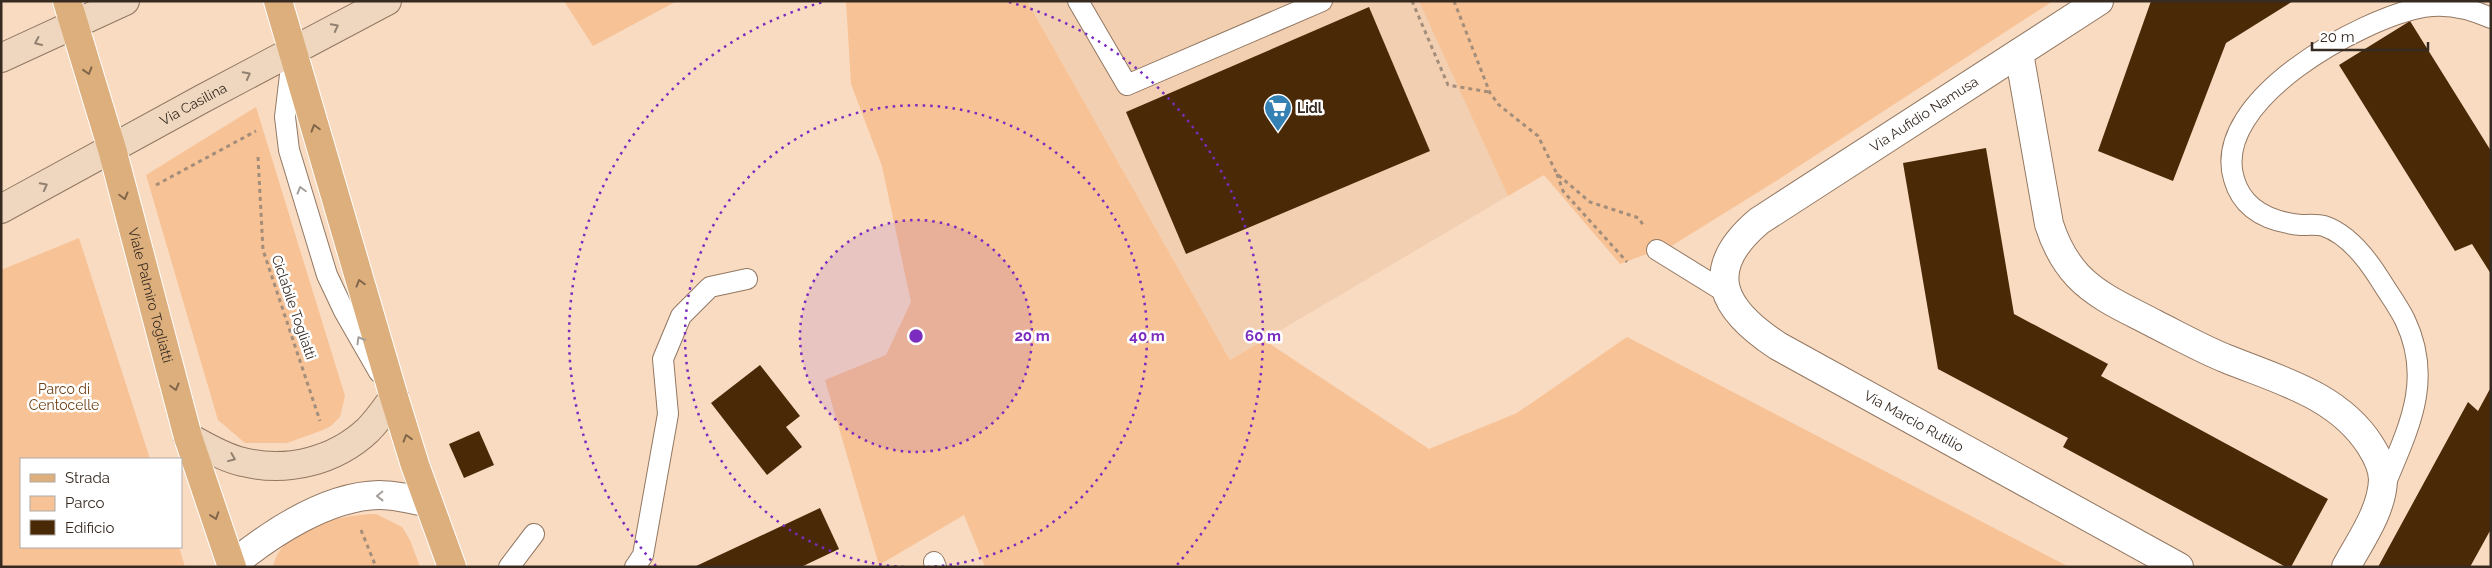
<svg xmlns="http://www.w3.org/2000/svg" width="2492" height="568" viewBox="0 0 2492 568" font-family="Raleway,sans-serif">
	<rect width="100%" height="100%" fill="#f9dbc2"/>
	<polygon fill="#f2cfb1" points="1027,1 1420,1 1508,196 1230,360"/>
	<g fill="#f7c295">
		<polygon points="564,1 677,1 593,46"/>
		<polygon points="846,1 1027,1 1230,360 1264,340 1429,449 1517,413 1627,337 2069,567 985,567 964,515 879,565 825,380 886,355 911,302 882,166 851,84"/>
		<polygon points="1419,1 2053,1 1776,181 1665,250 1657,250 1620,264 1544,175 1508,196"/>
		<polygon points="256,107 345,396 340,417 331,426 323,430 287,443 245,443 218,420 146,175"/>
		<polygon points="79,238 150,459 21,459 21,547 179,547 185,567 1,567 1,270"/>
		<path d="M376,514L402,527L410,540L420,567H273C281,526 341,515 376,514Z"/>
	</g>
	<g fill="#4a2906">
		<polygon points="2151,1 2293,1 2226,43 2173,181 2098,151"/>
		<polygon points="1369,7 1430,151 1186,254 1126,112"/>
		<polygon points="2410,21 2491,151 2491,274 2472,244 2455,251 2339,65"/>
		<polygon points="1986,148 2014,314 2108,364 2101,376 2328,499 2291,567 2286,567 2063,447 2068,438 1938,369 1903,163"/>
		<polygon points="760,365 800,416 786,427 802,447 767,475 711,403"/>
		<polygon points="2491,387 2491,529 2470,567 2378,567 2468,402 2478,411"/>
		<polygon points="479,431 494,465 464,478 449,444"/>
		<polygon points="820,508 839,549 801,567 694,567"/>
	</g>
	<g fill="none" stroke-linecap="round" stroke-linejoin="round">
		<g stroke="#927761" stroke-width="22">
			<g id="service">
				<polyline points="1078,1 1127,85 1322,1"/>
				<polyline points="292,58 285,117 289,150 327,275 344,311 379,372"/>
				<polyline points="1657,250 1725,292"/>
				<path d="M2384,487C2408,429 2434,381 2405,320C2398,306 2389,294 2381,281C2368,260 2348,234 2324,226C2317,224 2308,225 2301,225C2271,222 2243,211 2234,179C2210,100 2362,18 2424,7C2446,3 2471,9 2491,18"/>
				<polyline points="934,562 936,567"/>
				<polyline points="509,567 534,534"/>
				<polyline points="635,567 643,555 668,414 663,359 681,316 710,287 747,279"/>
			</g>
		</g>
		<g stroke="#927761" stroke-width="30">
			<g id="minor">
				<path id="s1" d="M2099,1L1759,221C1700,271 1723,310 1778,346L2179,567"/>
				<path d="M2019,53L2049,224C2055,243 2064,261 2078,276C2099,298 2129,310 2155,324C2179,336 2202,349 2227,359C2279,380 2338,395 2370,445C2377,456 2383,467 2383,480C2382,511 2360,541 2346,567"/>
				<path d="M232,565C270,534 327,496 379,495C396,495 412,499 428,503"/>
			</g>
		</g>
		<g stroke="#927761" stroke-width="30">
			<g id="secondary">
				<polyline points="1,58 125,1"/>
				<path id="s2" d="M1,209L202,99L387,1"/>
				<path d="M188,437C205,446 224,458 243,462C287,473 335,461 368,430C378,420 386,408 394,397"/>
			</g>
		</g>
		<g stroke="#fff" stroke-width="30">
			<g id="primary">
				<path id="s3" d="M67,1L112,149L188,437L232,567"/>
				<polyline points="278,1 394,397 415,465 452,567"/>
			</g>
		</g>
		<g stroke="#a38d7b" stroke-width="3" stroke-dasharray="4 4" stroke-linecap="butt">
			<polyline points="1412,1 1448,85 1489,92"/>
			<polyline points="1454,1 1490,93 1499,105 1538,136 1557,174 1590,202 1639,218 1643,225"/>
			<polyline points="258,157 263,250 320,421"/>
			<polyline points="1557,174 1563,191 1627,262"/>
			<polyline points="156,185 256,131"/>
			<polyline points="361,530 376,567"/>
		</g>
		<use href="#service" stroke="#fff" stroke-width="20"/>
		<use href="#minor" stroke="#fff" stroke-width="28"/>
		<use href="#secondary" stroke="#eed7be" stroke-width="28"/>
		<use href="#primary" stroke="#ddaf7d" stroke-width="28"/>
	</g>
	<defs><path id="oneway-chevron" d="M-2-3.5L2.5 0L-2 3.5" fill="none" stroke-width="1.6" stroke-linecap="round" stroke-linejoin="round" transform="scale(1.25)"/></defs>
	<g stroke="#928070">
		<use href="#oneway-chevron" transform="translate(335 27) rotate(-27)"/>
		<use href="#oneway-chevron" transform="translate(38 42) rotate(155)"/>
		<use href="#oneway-chevron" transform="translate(247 75) rotate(-28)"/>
		<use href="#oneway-chevron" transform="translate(44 186) rotate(-28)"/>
		<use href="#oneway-chevron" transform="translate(232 458) rotate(22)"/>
	</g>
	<g stroke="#81664a">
		<use href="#oneway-chevron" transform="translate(88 71) rotate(73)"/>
		<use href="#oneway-chevron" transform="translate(315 128) rotate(-106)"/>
		<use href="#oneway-chevron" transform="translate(124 196) rotate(75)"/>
		<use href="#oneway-chevron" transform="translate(360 283) rotate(-106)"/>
		<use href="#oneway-chevron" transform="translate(175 387) rotate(75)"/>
		<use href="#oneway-chevron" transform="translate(407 438) rotate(-107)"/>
		<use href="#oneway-chevron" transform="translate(215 516) rotate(71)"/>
	</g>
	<g stroke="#a59f9b">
		<use href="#oneway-chevron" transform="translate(301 190) rotate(-106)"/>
		<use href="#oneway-chevron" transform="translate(360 340) rotate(-120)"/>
		<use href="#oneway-chevron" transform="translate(380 496) rotate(179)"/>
	</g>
	<circle cx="916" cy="336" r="116" fill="#7b2cbf" fill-opacity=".12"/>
	<g fill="none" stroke="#7b2cbf" stroke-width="2.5" stroke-dasharray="2.5 5">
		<circle cx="916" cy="336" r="116"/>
		<path d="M904 567A231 231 0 1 1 928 567"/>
		<path d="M656 566A347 347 0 0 1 823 2M1009 2A347 347 0 0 1 1176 566"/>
	</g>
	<defs>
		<g id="supermarket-pin" transform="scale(1.4375)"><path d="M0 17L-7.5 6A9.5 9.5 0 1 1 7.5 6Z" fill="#3581b4" stroke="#fff"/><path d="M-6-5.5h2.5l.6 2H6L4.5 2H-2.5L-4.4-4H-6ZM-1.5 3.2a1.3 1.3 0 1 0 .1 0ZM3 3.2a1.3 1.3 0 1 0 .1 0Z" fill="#fff"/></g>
	</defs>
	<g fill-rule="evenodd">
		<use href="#supermarket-pin" x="1278" y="108"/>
	</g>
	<g text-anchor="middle" stroke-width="5" stroke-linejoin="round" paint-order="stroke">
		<g font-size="14" fill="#362a21" stroke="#fff">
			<text dy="5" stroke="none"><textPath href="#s2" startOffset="219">Via Casilina</textPath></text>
			<text transform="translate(1924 114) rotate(-33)" y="5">Via Aufidio Namusa</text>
			<text dy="5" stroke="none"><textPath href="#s3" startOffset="306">Viale Palmiro Togliatti</textPath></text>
			<text transform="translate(294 307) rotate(71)" y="5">Ciclabile Togliatti</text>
			<text dy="5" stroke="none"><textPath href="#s1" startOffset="719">Via Marcio Rutilio</textPath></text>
		</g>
		<g font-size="14" font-weight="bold" fill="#362a21" stroke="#fff" text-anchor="start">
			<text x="1297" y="113">Lidl</text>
		</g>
		<g font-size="14" fill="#6f4114" stroke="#fff">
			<text x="64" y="394">Parco di<tspan x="64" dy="16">Centocelle</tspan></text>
		</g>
	</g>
	<circle cx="916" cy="336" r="8" fill="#7b2cbf" stroke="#fff" stroke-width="2.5"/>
	<g font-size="15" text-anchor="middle" font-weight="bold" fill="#7b2cbf" stroke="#fff" stroke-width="5" stroke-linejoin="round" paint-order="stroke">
		<text x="1032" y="341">20 m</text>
		<text x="1147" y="341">40 m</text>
		<text x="1263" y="341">60 m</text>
	</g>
	<rect width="2492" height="568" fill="none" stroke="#362a21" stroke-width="5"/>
	<rect x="20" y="458" width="162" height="90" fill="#ffffff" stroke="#afaaa6"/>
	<rect x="30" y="474" width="25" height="8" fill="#ddaf7d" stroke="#afaaa6"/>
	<text x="65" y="483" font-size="15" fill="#362a21">Strada</text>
	<rect x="30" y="496" width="25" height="15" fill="#f7c295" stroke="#afaaa6"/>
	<text x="65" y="508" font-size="15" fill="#362a21">Parco</text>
	<rect x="30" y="520" width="25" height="15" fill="#4a2906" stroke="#afaaa6"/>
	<text x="65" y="533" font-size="15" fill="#362a21">Edificio</text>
	<path d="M2312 42v8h116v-8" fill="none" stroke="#362a21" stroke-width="2.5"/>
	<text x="2320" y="42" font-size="15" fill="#362a21" stroke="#ffffff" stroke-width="4" paint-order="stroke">20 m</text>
</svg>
